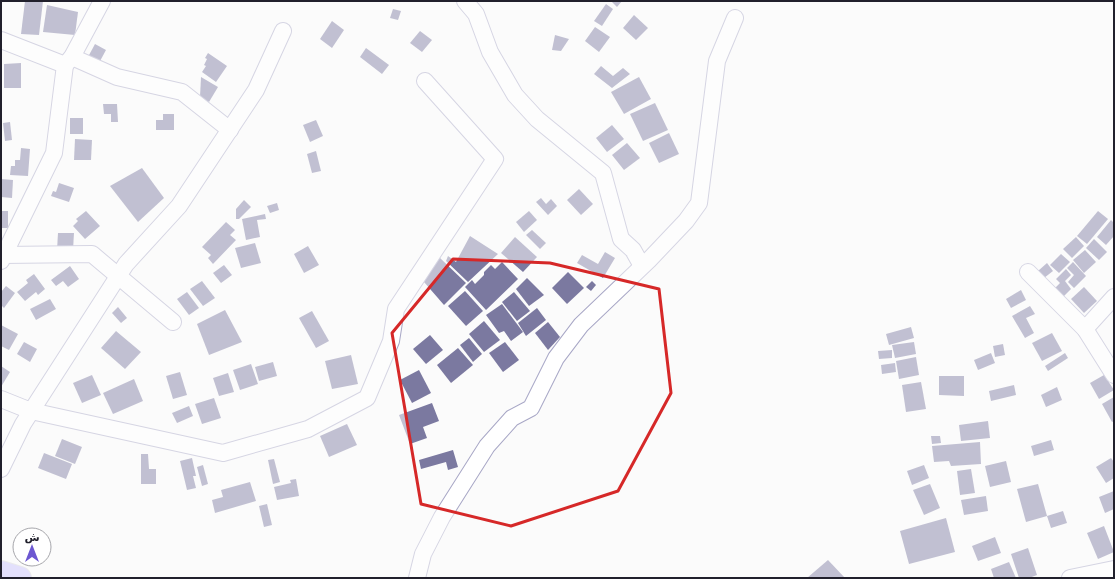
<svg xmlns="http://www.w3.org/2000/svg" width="1115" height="579" viewBox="0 0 1115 579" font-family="'DejaVu Sans','Noto Naskh Arabic',sans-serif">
	<rect width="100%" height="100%" fill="#fbfbfb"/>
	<g fill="#7b79a0">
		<polygon points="25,1 43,1 39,35 21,34"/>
		<polygon points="611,1 622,1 617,7"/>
		<polygon points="606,4 613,9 602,26 594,21"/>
		<polygon points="47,5 78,12 75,35 43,32"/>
		<polygon points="393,9 401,11 398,20 390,18"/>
		<polygon points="634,15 648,28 636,40 623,28"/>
		<polygon points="332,21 344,30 332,48 320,39"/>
		<polygon points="595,27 610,37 599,52 585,41"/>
		<polygon points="420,31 432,40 422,52 410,43"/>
		<polygon points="555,35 569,39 561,51 552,50"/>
		<polygon points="95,44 106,50 99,63 88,57"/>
		<polygon points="366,48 389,65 382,74 360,57"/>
		<polygon points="208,53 227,66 216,82 202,72 206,66 204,65 207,59 205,58"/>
		<polygon points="21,63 21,88 4,88 4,64"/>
		<polygon points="601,66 613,76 623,68 630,74 612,88 594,74"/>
		<polygon points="201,77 218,87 209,102 200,97"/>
		<polygon points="639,77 651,99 624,114 611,92"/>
		<polygon points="655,103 668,130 643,141 630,114"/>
		<polygon points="103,104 117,104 118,122 111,122 111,114 104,114"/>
		<polygon points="163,114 174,114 174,130 156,130 156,120 163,120"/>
		<rect x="70" y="118" width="13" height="16"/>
		<polygon points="316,120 323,136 310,142 303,125"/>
		<polygon points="10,122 12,140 5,141 3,123"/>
		<polygon points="612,125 624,139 607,152 596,138"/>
		<polygon points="669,133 679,154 659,163 649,143"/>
		<polygon points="75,139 92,140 91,160 74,160"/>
		<polygon points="627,143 640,158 624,170 612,155"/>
		<polygon points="21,148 30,149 28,176 10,175 11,166 15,166 15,160 20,160"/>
		<polygon points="316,151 321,171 312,173 307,154"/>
		<polygon points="142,168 164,198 138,222 110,186"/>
		<polygon points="1,179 13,180 12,198 1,197"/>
		<polygon points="59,183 74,188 69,202 51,196 53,191 56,192"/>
		<polygon points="579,189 593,204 581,215 567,200"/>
		<polygon points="541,198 546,204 551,199 557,206 548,215 536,202"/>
		<polygon points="244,200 251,207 239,219 236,219 236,209"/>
		<polygon points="277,203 279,210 270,213 267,206"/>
		<rect x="1" y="211" width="7" height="17"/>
		<polygon points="86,211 100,226 85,239 73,226 78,221 76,219"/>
		<polygon points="529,211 537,220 524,232 516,222"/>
		<polygon points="1098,211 1108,219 1087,244 1077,236"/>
		<polygon points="265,214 266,219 257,220 260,237 246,240 242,219"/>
		<polygon points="1111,220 1114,223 1114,236 1106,245 1097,237"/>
		<polygon points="226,222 235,230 230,235 236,240 213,264 208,258 211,255 202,247"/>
		<polygon points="532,230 546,243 540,249 526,235"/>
		<polygon points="58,233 74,233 73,250 57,250"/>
		<polygon points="470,236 498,254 468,282 446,261 448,256 456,262"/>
		<polygon points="515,237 537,257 523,272 501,253"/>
		<polygon points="1076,237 1084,246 1072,258 1063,249"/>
		<polygon points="1094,239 1107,252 1099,260 1086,248"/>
		<polygon points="255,243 261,263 241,268 235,248"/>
		<polygon points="308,246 319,265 304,273 294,254"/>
		<polygon points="1085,250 1096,262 1084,273 1073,260"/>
		<polygon points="605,252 615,258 603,278 577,263 582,255 598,264"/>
		<polygon points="1061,254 1070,262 1059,273 1050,265"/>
		<polygon points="439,257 466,283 444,305 424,282"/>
		<polygon points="502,262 518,279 486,310 465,287 472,280 475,284 484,275 484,272 491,265 495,269"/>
		<polygon points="1073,262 1086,276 1074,288 1068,282 1074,275 1067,268"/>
		<polygon points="1047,263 1053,271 1044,278 1038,271"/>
		<polygon points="224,265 232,275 221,283 213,273"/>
		<polygon points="70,266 79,279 68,287 63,281 56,286 51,280"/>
		<polygon points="1066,269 1071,275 1065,281 1071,289 1061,299 1053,290 1060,283 1056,279"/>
		<polygon points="568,272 584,288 567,304 552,288"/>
		<polygon points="34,274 45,289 38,295 36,292 25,301 17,292 28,283 26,280"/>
		<polygon points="527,278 544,295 529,306 516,289"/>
		<polygon points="202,281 215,298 203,306 190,289"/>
		<polygon points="592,281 596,285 591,291 586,287"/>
		<polygon points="6,286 15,293 4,308 1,305 1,292"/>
		<polygon points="1084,287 1097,301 1084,313 1071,299"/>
		<polygon points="1021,290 1026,300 1011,308 1006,299"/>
		<polygon points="465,291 483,311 466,326 448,306"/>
		<polygon points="187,292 199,308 189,315 177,299"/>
		<polygon points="514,292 530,311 517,321 502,302"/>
		<polygon points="50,299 56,309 36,320 30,309"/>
		<polygon points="502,304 523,332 511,341 504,331 499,333 486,315"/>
		<polygon points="1030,306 1035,314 1026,318 1034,333 1025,338 1012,316"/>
		<polygon points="118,307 127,318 121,323 112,313"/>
		<polygon points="537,308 546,320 526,336 518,323"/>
		<polygon points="225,310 242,342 209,355 197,324"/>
		<polygon points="312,311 329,341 316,348 299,318"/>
		<polygon points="484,321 500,340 484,352 469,334"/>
		<polygon points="548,322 560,337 548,350 535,333"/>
		<polygon points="1,325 18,334 9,350 1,346"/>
		<polygon points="911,327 914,338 889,345 886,334"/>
		<polygon points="116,331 141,352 125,369 101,348"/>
		<polygon points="1052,333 1062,351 1042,361 1032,343"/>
		<polygon points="430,335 443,350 426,364 413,349"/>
		<polygon points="469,338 482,354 473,362 460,345"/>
		<polygon points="24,342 37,349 30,362 17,354"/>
		<polygon points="505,342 519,360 503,372 489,353"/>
		<polygon points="914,342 916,354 895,358 892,345"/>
		<polygon points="1003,344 1005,355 995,357 993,346"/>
		<polygon points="458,348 473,365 451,383 437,365"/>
		<polygon points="892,350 892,358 879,359 878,351"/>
		<polygon points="991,353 995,363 978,370 974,360"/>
		<polygon points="1065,353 1068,358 1048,371 1045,366"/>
		<polygon points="351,355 358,384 332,389 325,361"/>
		<polygon points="916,357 919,375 899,379 896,361"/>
		<polygon points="273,362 277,376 259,381 255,367"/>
		<polygon points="895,363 896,372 882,374 881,365"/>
		<polygon points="251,364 258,384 240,390 233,370"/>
		<polygon points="1,366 10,372 1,387"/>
		<polygon points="419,370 431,393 412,403 400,380"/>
		<polygon points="180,372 187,395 173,399 166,376"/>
		<polygon points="228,373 234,392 219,396 213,378"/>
		<polygon points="92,375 101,395 82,403 73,383"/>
		<polygon points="1104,375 1114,390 1099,399 1090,383"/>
		<polygon points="939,376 964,376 964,396 939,395"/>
		<polygon points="134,379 143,401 113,414 103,393"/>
		<polygon points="921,382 926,409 906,412 902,385"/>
		<polygon points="1014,385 1016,395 991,401 989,391"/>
		<polygon points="1057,387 1062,400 1046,407 1041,395"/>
		<polygon points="1114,397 1114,421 1112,422 1102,404"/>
		<polygon points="214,398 221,418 202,424 195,404"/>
		<polygon points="432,403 439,421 423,427 427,438 410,444 399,415"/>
		<polygon points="189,406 193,416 177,423 172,413"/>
		<polygon points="988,421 990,438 961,441 959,425"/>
		<polygon points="347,424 357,445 329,457 320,436"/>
		<polygon points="931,436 940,436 941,443 932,444"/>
		<polygon points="62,439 82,447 75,464 55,456"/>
		<polygon points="1051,440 1054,450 1034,456 1031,446"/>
		<polygon points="980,442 981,464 951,466 949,461 934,462 932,446"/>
		<polygon points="453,450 458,467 448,470 446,462 421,469 419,460"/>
		<polygon points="44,453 72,464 66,479 38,468"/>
		<polygon points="141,454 148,454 149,469 156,469 156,484 141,484"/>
		<polygon points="192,458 196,476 193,476 196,488 187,490 180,461"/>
		<polygon points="1111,458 1114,462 1114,478 1106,483 1096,467"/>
		<polygon points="274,459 280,482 273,484 268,460"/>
		<polygon points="1006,461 1011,482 990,487 985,466"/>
		<polygon points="203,465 208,484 202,486 197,467"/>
		<polygon points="924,465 929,478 912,485 907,471"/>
		<polygon points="971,469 975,493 960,495 957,471"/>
		<polygon points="296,479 299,496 277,500 274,487 291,483 290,480"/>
		<polygon points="250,482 256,501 215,513 212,500 223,497 221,490"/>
		<polygon points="930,484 940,508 924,515 913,490"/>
		<polygon points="1038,484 1047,516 1026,522 1017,489"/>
		<polygon points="1114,491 1114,509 1105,513 1099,497"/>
		<polygon points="986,496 988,511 964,515 961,500"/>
		<polygon points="267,504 272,525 264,527 259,506"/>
		<polygon points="1063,511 1067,523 1051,528 1047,516"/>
		<polygon points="946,518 955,552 909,564 900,531"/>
		<polygon points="1104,526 1114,552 1098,559 1087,533"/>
		<polygon points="995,537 1001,553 978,561 972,546"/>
		<polygon points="1028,548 1037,575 1029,578 1019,578 1011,554"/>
		<polygon points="828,560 845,578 807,578"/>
		<polygon points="1009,562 1016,578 994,578 991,569"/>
	</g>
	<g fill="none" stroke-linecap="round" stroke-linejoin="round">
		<g stroke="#a8a7c6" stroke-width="18">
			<g id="minor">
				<polyline points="465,1 476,14 490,52 515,95 537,119 603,173 621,239 633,250 642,266"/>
				<polyline points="1,40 65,65 72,57 102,1"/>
				<polyline points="72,57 117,77 182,92 230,130"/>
				<polyline points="1,255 92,254 173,322"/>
				<polyline points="1,261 54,153 65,65"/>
				<polyline points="1028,272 1085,329 1114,375"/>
				<polyline points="1085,329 1114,297"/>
				<polyline points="1,399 31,411 223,453 308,429 367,398 391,341 396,309 495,159 425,81"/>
				<polyline points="1,469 23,424 126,264 179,206 256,90 283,31"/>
				<polyline points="417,578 423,554 442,517 487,446 512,418 531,408 556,358 581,325 649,260 686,221 699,203 717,61 735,18"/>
				<polyline points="1070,578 1114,569"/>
			</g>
		</g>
		<g stroke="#d7d7d9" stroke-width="24">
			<polyline id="primary" points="1,572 20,578"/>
		</g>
		<use href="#minor" stroke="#fff" stroke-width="16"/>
		<use href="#primary" stroke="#c5befd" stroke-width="22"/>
	</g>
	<path d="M0 0H1115V579H0ZM453,259L550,263L659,289L671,393L618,491L511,526L421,504L392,333Z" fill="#fbfbfb" fill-opacity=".55" fill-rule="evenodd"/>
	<path fill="none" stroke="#d62828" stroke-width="3" stroke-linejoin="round" d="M453,259L550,263L659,289L671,393L618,491L511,526L421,504L392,333Z"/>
	<rect width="1115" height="579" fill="none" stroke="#21202c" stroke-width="4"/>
	<g transform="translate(32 547)"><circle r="19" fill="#ffffff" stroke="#a6a6ab"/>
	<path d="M0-3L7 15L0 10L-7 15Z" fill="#6c57d1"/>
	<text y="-6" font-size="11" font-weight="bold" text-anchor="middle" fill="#21202c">ش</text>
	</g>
</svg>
